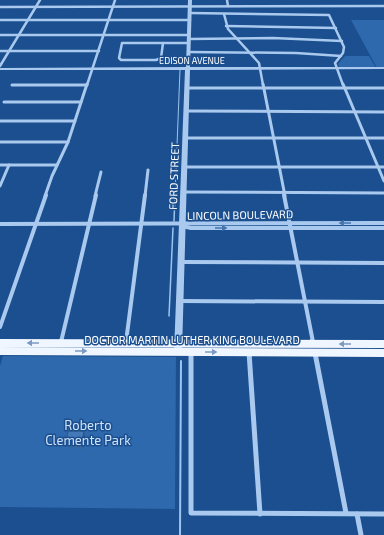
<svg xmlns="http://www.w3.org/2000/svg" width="384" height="535" viewBox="0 0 384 535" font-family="'Exo 2',sans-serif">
	<rect width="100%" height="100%" fill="#1b4f8f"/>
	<g fill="#2e69ad">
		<polygon points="351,20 384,20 384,68 377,68"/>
		<polygon points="345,56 369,56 376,68 340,68 338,64"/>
		<polygon points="3,356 176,357 175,509 0,507 0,366"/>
	</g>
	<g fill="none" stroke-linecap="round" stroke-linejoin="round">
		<polyline stroke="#9cc4f0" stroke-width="1" points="175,196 180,70"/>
		<g stroke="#9cc4f0" stroke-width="1.5">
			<polyline points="174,221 175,195"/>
			<polyline points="169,316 173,228"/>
		</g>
		<polyline stroke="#9cc4f0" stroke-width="2" points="180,535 181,361"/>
		<g stroke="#a9c9ee" stroke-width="2.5">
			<polyline points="227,0 228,6"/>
			<polyline points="0,7 384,6"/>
			<polyline points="190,13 329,15 344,47 343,53 335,63 343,85"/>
			<polyline points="224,14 228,29 259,63 263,85"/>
			<polyline points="0,20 190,20"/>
			<polyline points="226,26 336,28"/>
			<polyline points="0,35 189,35"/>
			<polyline points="189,39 273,38 342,41"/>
			<polygon points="122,43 163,43 161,58 156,60 121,60 119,58"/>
			<polyline points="163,43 189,43"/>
			<polyline points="0,51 99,51"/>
			<polyline points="189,52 296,53 341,56"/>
			<polyline points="0,66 40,0"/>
			<polyline points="87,85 115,0"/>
		</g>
		<g stroke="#a9c9ee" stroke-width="3">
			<polyline points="263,84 285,196"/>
			<polyline points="343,84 384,181"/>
			<polyline points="12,85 87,85"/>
			<polyline points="187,88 384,88"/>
			<polyline points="4,102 81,102"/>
			<polyline points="186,111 384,112"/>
			<polyline points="0,121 75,121"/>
			<polyline points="185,138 384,138"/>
			<polyline points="0,142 68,142"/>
			<polyline points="0,165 57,165"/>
			<polyline points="184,167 384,167"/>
			<polyline points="0,186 9,165"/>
			<polyline points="183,192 384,193"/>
			<polyline points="45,196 52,176 68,142 87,84"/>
			<polyline points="95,196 101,172"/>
			<polyline points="145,196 148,170"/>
		</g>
		<g stroke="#a9c9ee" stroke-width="4">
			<polyline points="284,195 313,342"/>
			<polyline points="0,224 384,223"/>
			<polyline points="182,226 191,228 384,228"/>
			<polyline points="181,262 384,263"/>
			<polyline points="179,301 384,302"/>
			<polyline points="0,327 46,195"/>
			<polyline points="61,342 96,195"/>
			<polyline points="126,342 145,195"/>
		</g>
		<g stroke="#a9c9ee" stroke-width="5">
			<polyline points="312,341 313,344"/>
			<polyline points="61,343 61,341"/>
			<polyline points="126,343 126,341"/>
			<polyline points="191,351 191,513 384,514"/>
			<polyline points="249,352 260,514"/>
			<polyline points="315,353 346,513"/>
			<polyline points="357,514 361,535"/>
		</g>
		<polygon fill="#a9c9ee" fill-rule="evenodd" points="188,0 192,0 190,67 384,67 384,69 190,70 182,352 181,354 178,355 175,354 174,352 185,70 0,70 0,68 186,67"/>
		<g fill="#f0f6ff" fill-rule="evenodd">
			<polygon points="0,339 384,340 384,348 0,347"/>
			<polygon points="0,347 384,349 384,357 0,355"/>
		</g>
	</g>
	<polygon fill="#3a679d" points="85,437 83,449 67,447 66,442"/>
	<polygon fill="#305480" points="84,431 85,437 83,449 82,443"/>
	<polygon fill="#4478b7" stroke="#305480" points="68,431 84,431 82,443 66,442"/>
	<defs><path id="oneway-solid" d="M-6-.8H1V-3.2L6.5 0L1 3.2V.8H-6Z"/></defs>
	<g fill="#4674ac">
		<use href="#oneway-solid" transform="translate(345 223) rotate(-180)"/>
		<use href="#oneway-solid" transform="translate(221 228)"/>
	</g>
	<g fill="#7b9ac1">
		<use href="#oneway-solid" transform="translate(33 343) rotate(-180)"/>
		<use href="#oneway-solid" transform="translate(345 344) rotate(-180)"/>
		<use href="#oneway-solid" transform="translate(81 351)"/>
		<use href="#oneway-solid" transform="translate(211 352)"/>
	</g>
	<g text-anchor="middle" stroke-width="3" stroke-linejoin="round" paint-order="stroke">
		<g font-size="9" fill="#fff" stroke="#1b4f8f">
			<text x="192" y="64">EDISON AVENUE</text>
		</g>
		<g font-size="11" fill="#fff" stroke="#1b4f8f">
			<text transform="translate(174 176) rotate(-88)" y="4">FORD STREET</text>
			<text transform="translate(240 215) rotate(-1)" y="4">LINCOLN BOULEVARD</text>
			<text x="192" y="344">DOCTOR MARTIN LUTHER KING BOULEVARD</text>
		</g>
		<g font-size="13" fill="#cfe3fa" stroke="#1b4f8f">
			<text x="88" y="430">Roberto<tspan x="88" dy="15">Clemente Park</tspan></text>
		</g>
	</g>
</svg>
